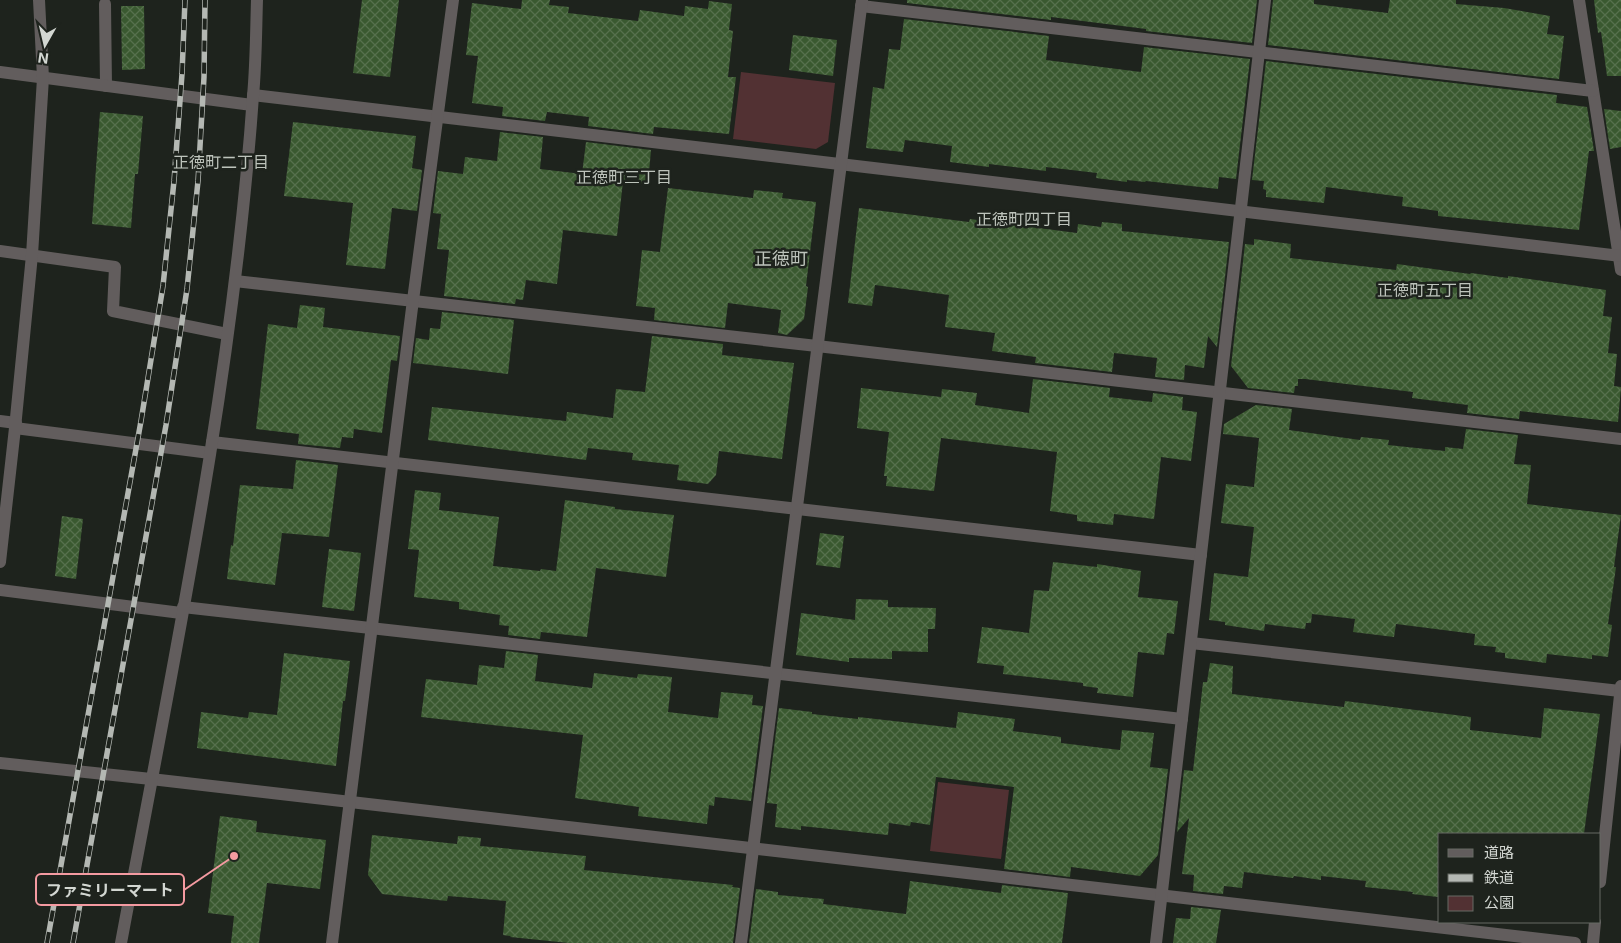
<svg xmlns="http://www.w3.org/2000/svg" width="1621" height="943" viewBox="0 0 1621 943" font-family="Inter,'Noto Sans JP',sans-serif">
	<defs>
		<pattern id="building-cross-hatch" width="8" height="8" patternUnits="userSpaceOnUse" patternTransform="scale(1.25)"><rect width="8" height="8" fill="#3a5930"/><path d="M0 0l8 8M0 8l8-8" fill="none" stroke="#56704d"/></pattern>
	</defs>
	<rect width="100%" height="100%" fill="#1e231d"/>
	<g fill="#523133">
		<polygon points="741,72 835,83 828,142 816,149 733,139"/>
		<polygon points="938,782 1009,790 1001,859 930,851"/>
	</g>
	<g fill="url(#building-cross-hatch)">
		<polygon points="362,0 399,0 390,77 353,73"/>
		<polygon points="522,0 550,0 549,5 569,7 568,13 638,21 640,10 684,16 685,6 708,9 709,1 732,4 729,30 733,31 728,77 736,77 729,134 654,127 653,134 588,126 589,117 547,112 545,121 502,116 503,107 472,103 478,56 466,55 472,3 521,9"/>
		<polygon points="907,0 1257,0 1252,43 1146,31 1146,29 1051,17 1051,20 907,3"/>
		<polygon points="1273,0 1314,0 1314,4 1388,13 1390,0 1456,0 1456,4 1504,8 1550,16 1547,34 1564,36 1559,79 1268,45"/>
		<polygon points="1594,0 1621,0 1621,76 1607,76 1601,32 1598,33"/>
		<polygon points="121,6 144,6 145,69 122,70"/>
		<polygon points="904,19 1049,36 1046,60 1141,72 1144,47 1250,59 1236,179 1219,177 1218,189 1146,181 1145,182 1127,180 1127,182 1096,178 1097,173 1046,167 1046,171 989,164 989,167 950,162 952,146 905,140 903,152 866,148 873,87 884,89 889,49 900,50"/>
		<polygon points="793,35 837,40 833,76 789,70"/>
		<polygon points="1266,61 1557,95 1556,103 1587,107 1594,151 1589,151 1579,230 1438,216 1438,211 1402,206 1403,197 1326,187 1324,203 1266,197 1266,190 1263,189 1264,181 1252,180"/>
		<polygon points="1604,109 1621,111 1621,147 1610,149"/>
		<polygon points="100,112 143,116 138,174 135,174 131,228 92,224"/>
		<polygon points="293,122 416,136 412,168 422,170 417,211 392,208 385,269 346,265 353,203 284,196"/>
		<polygon points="500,132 543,137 540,169 582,174 586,142 651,150 648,184 623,181 617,236 563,230 557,284 526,280 523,300 516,299 515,304 444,296 449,250 437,249 441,214 433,213 438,171 463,174 465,157 497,161"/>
		<polygon points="668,188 753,198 754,190 783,193 782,198 816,202 806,286 808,287 804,319 787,335 778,333 781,310 728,303 725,328 654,320 655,308 636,306 642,250 660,252"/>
		<polygon points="859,208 969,222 970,219 1077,233 1078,224 1101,227 1102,222 1122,224 1122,231 1229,242 1217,347 1208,336 1204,368 1185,365 1184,380 1155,377 1157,358 1114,353 1112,372 1035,363 1036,357 992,351 995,333 945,327 949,295 875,285 872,306 848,303"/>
		<polygon points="1254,239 1291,244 1290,258 1396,270 1397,264 1470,274 1471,273 1508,278 1508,276 1606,290 1603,316 1612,317 1608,353 1617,354 1614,386 1621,387 1618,422 1520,411 1519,419 1467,413 1468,405 1412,398 1413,392 1305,379 1298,379 1298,386 1295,386 1294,393 1248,388 1231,366 1245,244 1254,245"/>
		<polygon points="300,305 325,308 323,327 400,336 397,361 391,360 382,433 354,429 353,438 342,437 340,448 298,444 299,434 256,429 268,324 297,328"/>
		<polygon points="442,312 514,320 508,374 413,363 416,338 429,340 430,328 440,329"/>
		<polygon points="652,336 723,344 722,355 794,363 782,459 719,451 716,475 708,484 677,480 679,465 632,460 633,453 588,448 586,460 428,440 432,407 566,421 567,412 613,418 616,389 645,392"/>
		<polygon points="1033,379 1110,388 1109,397 1152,402 1153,393 1183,397 1182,410 1197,412 1191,461 1161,457 1154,519 1114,514 1113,525 1077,521 1077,515 1050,511 1057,452 941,438 934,491 886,486 887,476 884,476 889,432 857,428 861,388 941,397 942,389 977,393 975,405 1029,413"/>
		<polygon points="1256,405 1292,409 1289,430 1360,440 1361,437 1389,440 1388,445 1445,451 1445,447 1463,449 1466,429 1518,435 1514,464 1531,465 1527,504 1621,515 1614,567 1616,567 1608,624 1612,625 1608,657 1592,655 1592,659 1547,654 1546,663 1505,658 1505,653 1495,652 1496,647 1474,645 1475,634 1396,624 1394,637 1353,632 1355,619 1312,614 1311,623 1306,623 1305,629 1265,624 1264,631 1225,625 1225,622 1209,620 1214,573 1248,577 1254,527 1221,523 1226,484 1254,487 1259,438 1223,434 1224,424"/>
		<polygon points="296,460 338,465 329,537 282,533 275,585 227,579 231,545 233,546 240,485 293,489"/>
		<polygon points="415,490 441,493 439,510 499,517 493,566 540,571 541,569 556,571 565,500 615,507 615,509 674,515 666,577 596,568 587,637 541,632 540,639 508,635 509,626 499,625 500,615 459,609 459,602 414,597 419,550 408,549"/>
		<polygon points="62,516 83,519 76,579 55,576"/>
		<polygon points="820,533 844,536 840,568 816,565"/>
		<polygon points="329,549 361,553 354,611 322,607"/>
		<polygon points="1053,562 1097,567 1097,564 1141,571 1138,597 1178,601 1174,634 1167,633 1164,655 1138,652 1133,697 1097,693 1098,688 1083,686 1083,683 1003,674 1004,666 977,663 982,627 1029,633 1034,590 1049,591"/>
		<polygon points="856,599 888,600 888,607 936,608 935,629 928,629 928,652 892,651 892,659 849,658 849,662 796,655 801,613 855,620"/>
		<polygon points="506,651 538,655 535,681 592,688 594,673 637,678 638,674 672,677 668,712 718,718 721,692 753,695 752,705 763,706 751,801 715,797 714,806 709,805 707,824 638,816 639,807 575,798 583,735 421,717 426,679 477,685 479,665 504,668"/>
		<polygon points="284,653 350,661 345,701 343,701 336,766 197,748 201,712 248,718 249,712 277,715"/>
		<polygon points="1210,663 1233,666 1232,694 1344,707 1345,701 1471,717 1470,730 1541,738 1544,708 1600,714 1584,834 1440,834 1440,881 1438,897 1412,894 1413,892 1365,887 1366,881 1321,876 1321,880 1294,876 1293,878 1244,872 1242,888 1224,886 1223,894 1193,891 1194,875 1182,874 1189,818 1177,832 1184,770 1193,771 1203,682 1207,682"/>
		<polygon points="779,708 812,712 812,714 858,719 858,717 956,728 958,712 1015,719 1013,731 1061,737 1061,743 1120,750 1122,730 1154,733 1150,767 1168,769 1158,855 1140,876 1071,867 1070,877 1004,869 1014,787 936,777 930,825 911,822 910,826 889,823 888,835 801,826 801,830 775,827 777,804 767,803"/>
		<polygon points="220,816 257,821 256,832 326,840 320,889 267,883 259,943 231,943 234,916 208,913"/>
		<polygon points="372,835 457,844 458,836 481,838 480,846 586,856 584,870 733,885 732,887 740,888 733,943 569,943 510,937 511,936 503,935 506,901 448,896 447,901 382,894 368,875"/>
		<polygon points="910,881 1001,893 1002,885 1068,893 1062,943 749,943 756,889 778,892 778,895 824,899 823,904 906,914"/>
		<polygon points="1191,907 1221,910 1216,943 1173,943 1176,918 1190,919"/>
	</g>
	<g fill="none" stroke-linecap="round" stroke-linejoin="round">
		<g stroke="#625d5d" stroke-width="12">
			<polyline points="1579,0 1621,270"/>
			<polyline points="105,4 106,86"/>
			<polyline points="861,6 1593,91"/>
			<polyline points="0,72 252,105"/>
			<polyline points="253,95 1621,256"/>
			<polyline points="0,251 115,267 113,311 227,334"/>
			<polyline points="235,281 817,346 1621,439"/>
			<polyline points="0,421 16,423"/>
			<polyline points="15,428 210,453"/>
			<polyline points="212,442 1201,555"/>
			<polyline points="0,562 15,428 32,255 43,78 39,0"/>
			<polyline points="0,590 181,613"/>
			<polyline points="183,607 1182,719"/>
			<polyline points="1191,643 1620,691"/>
			<polyline points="0,763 151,779 1575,943"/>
			<polyline points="1600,882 1621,686"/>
			<polyline points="332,943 413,300 453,0"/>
			<polyline points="741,943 862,0"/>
			<polyline points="1156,943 1265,0"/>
			<polyline points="1593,943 1595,922"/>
		</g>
		<path stroke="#625d5d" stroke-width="12" d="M121,943C173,663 233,381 253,96C256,64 256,32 257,0"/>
		<g stroke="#b4b8b3" stroke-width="5.5">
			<g id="rail">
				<polyline points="47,943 141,421 163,286 174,181 182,74 185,0"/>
				<polyline points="73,943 166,425 187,289 198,181 204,77 205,0"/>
			</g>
		</g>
		<use href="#rail" stroke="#1e231d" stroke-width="4" stroke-dasharray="11" stroke-linecap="butt"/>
	</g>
	<g text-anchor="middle" stroke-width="5" stroke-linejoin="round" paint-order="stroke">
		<g font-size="16" fill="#bdc3bb" stroke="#1e231d">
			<text x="221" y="168">正徳町二丁目</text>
			<text x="624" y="183">正徳町三丁目</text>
			<text x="1024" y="225">正徳町四丁目</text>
			<text x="1425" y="296">正徳町五丁目</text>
		</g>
		<g font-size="18" fill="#bdc3bb" stroke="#1e231d">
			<text x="781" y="265">正徳町</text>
		</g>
	</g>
	<path fill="none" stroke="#f49aa1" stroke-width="2" d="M234 856L184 890"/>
	<circle fill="#f49aa1" stroke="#1e231d" stroke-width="2" cx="234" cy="856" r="5"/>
	<rect fill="#1e231d" stroke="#f49aa1" stroke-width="2" x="36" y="874" width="148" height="31" rx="5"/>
	<g font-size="16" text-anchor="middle" font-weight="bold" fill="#d3d7d2">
		<text x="110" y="896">ファミリーマート</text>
	</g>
	<rect x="1438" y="833" width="162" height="90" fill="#1e231d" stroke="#666b65"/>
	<rect x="1448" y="849" width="25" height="8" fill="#625d5d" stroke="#666b65"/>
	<text x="1484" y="858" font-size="15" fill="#d3d7d2">道路</text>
	<rect x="1448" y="874" width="25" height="8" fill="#b4b8b3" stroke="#666b65"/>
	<text x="1484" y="883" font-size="15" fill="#d3d7d2">鉄道</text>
	<rect x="1448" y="896" width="25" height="15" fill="#523133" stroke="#666b65"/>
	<text x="1484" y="908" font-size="15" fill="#d3d7d2">公園</text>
	<g transform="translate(45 45) rotate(188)" stroke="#1e231d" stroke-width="4" paint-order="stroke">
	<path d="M0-4L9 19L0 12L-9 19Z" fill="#d3d7d2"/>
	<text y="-8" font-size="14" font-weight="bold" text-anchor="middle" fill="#d3d7d2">N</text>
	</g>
</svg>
